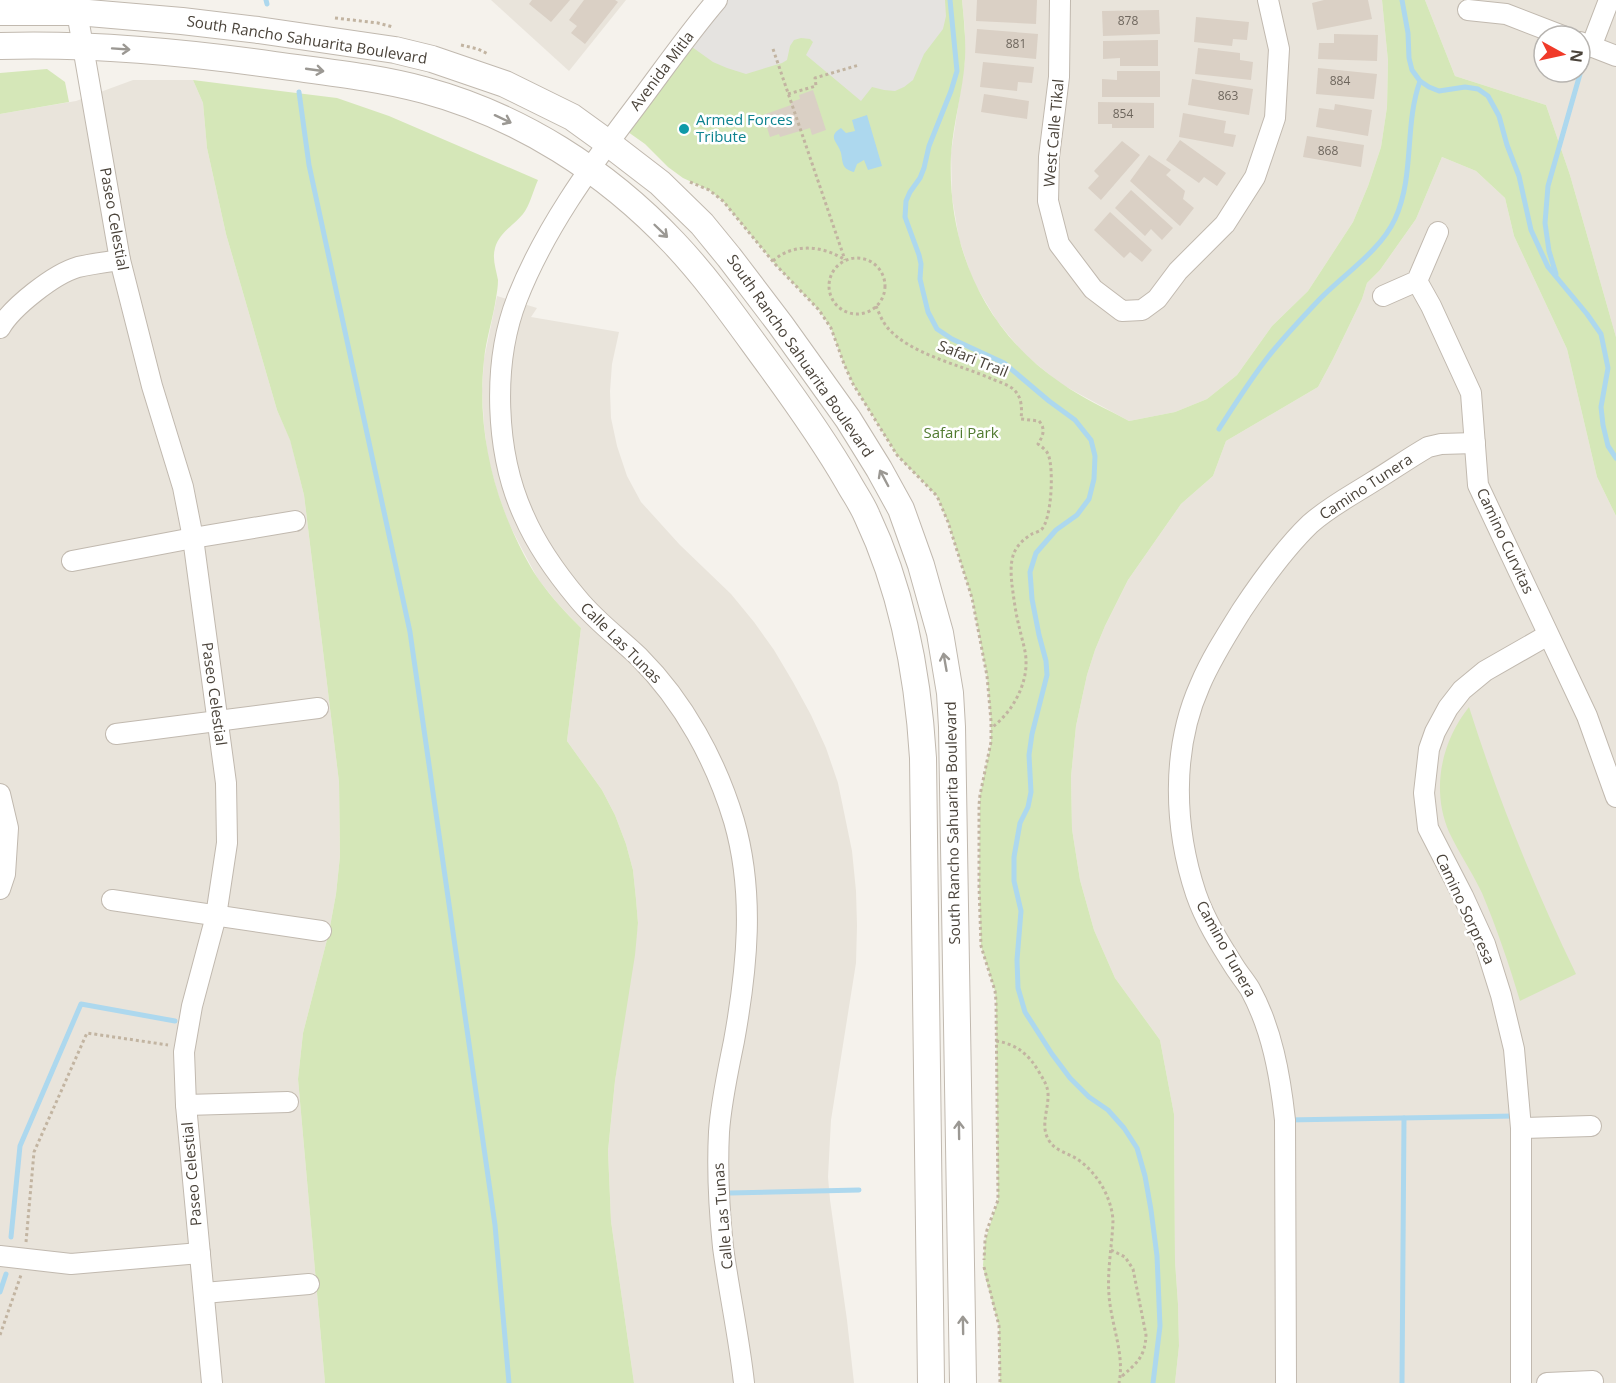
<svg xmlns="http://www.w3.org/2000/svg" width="1616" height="1383" viewBox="0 0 1616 1383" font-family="'Open Sans',sans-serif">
	<rect width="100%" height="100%" fill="#f5f2ec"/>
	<g fill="#e9e4db" fill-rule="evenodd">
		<polygon points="491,0 626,0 569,71"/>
		<polygon points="962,0 1382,0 1388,61 1387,107 1381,147 1368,186 1353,222 1308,291 1272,326 1237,375 1207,399 1175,412 1129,421 1061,384 1024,354 997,321 973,281 959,239 952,197 951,153 965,60 965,30"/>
		<path d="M1425,0H1616V337L1570,175L1546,105L1455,76ZM1544,36H1580V72H1544Z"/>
		<polygon points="133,80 193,80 203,103 207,148 226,234 277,410 290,439 304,495 339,782 340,856 336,894 329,932 303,1033 298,1079 325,1383 0,1383 0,114 76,101"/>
		<polygon points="1442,157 1476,171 1505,198 1514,236 1567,349 1597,477 1616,516 1616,1383 1175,1383 1179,1346 1178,1304 1175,1261 1174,1114 1160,1040 1115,978 1094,930 1080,880 1072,829 1071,777 1076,726 1087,675 1095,650 1105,626 1128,580 1181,504 1213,476 1226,441 1318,387 1333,359 1362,299 1367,283 1380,270 1416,219"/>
		<polygon points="497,296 537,308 531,317 619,332 612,364 610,391 611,418 617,446 627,476 641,502 680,545 731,594 754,622 774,650 793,682 811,715 826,748 838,783 852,851 856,891 857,926 856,963 831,1120 828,1177 830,1200 847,1320 854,1383 634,1383 611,1221 608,1151 615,1081 638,923 636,899 633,870 626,844 615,815 602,790 567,741 581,628 558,604 538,579 523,551 508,522 497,491 488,458 484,425 482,391 484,359"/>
	</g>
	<g fill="#d5e7b8">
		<path d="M717,0H962C964,20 966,39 965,59C963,91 953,123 951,155C947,247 984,331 1061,383C1082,398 1107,409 1129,421L1175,412L1207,399L1237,375L1272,326L1308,291L1353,222L1368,186L1381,147L1387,107L1388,61L1382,0H1425L1455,76L1546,105L1570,175L1616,337V516L1597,477L1567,349L1514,236L1505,198L1476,171L1442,157L1416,219L1380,270L1367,283L1362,299L1333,359L1318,387L1226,441L1213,476L1181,504L1128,580L1105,626L1095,650L1087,675L1076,726L1071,777L1072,829L1080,880L1094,930L1115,978L1160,1040L1174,1114L1175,1261L1178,1304L1179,1346L1175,1383H1000L999,1326L985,1276L983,1265L985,1241L998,1200L996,1001L995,991L981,946L979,886L980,795L991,743V721L987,676L972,598L948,522L937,496L897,455L853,384L844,364L831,328L819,310L775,264L723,201L709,190L683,178L668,167L645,144L621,127Z"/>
		<polygon points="47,69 65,82 69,102 0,114 0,73"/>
		<path d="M193,80L337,98L389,116L538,180C533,191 530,205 523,214C514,225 499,233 495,248C492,259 496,269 498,280C498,286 497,292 496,298C493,319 486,339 484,360C477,424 491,488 519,545C525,557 532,570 539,580C552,598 566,613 581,628L567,741L602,790L615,815L626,844L633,870L636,899L638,923L635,955L615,1081L608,1151L611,1221L634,1383H325L298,1079L303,1033L329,932L336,894L340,856L339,782L304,495L290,440L277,410L226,234L207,148L203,103Z"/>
		<path d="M1469,707C1498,799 1534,887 1576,974L1520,1001C1509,964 1497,929 1482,893C1472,872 1459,853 1449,832C1431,790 1441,742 1469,707Z"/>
	</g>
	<polygon fill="#e5e3e0" points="717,0 945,0 946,16 943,29 924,54 913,80 904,87 895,91 884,90 872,87 861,101 806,55 813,42 810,39 801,38 794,40 790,46 787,60 782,63 746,74 727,68 713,62 685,42"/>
	<path fill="#add8ee" d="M867,115L882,166L868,170L864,160L857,164L854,172C842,169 843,164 841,153C839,143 826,137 841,128L846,133L855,131L852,120Z"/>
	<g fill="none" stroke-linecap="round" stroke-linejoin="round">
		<g stroke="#add8ee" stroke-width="5">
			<polyline points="266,0 267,4"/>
			<polyline points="950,0 957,71 951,91 929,146 924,168 920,178 910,192 906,201 905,217 919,255 921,264 920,279 928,312 937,329 952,339 1004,363 1049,401 1075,420 1091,440 1095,456 1094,479 1089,499 1077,515 1056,530 1036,553 1030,572 1032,599 1039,635 1046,661 1047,675 1032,734 1029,755 1031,792 1028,807 1020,823 1014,857 1014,881 1021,911 1017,960 1018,988 1025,1012 1052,1054 1070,1078 1089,1097 1108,1110 1124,1128 1137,1148 1145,1176 1151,1210 1157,1256 1160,1326 1153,1383"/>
			<polyline points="1402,0 1408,33 1409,58 1412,70 1420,81 1429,87 1439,91 1465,87 1478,89 1488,96 1499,116 1507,145 1519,176 1531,230 1548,267 1587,314 1601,334 1608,368 1601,407 1603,425 1608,446 1616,458"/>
			<polyline points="299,92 309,165 410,632 495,1225 509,1383"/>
			<polyline points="1556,274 1549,251 1545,223 1548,186 1584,60"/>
			<path d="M1219,429C1235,404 1250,380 1268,357C1283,338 1300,320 1317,302C1341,276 1380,252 1395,219C1415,175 1404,126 1420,81"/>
			<polyline points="1287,1120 1515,1116"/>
			<polyline points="730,1193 859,1190"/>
			<polyline points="11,1237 20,1146 81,1004 175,1021"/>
			<polyline points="0,1292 6,1274"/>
			<polyline points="1402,1383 1404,1118"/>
		</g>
	</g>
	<g fill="#dad0c5">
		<polygon points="532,0 570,0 551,22 529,4"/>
		<polygon points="584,0 615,0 618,2 585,44 571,33 577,26 569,20"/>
		<polygon points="977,0 1037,0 1036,24 976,21"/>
		<polygon points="1324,0 1368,0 1372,19 1317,30 1312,3"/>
		<polygon points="1159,10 1160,34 1103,36 1102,11"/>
		<polygon points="1196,17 1249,22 1247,40 1233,39 1232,46 1194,42"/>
		<polygon points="977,29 1038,34 1036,59 975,53"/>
		<polygon points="1334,34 1378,35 1377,61 1318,59 1319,43 1334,43"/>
		<polygon points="1158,40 1158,66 1120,66 1120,58 1103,59 1103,41"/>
		<polygon points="1198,48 1240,53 1240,60 1253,62 1251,80 1195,74"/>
		<polygon points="983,62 1034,67 1032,83 1018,82 1017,91 980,87"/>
		<polygon points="1318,68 1377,74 1374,99 1316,94"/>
		<polygon points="1117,71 1160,71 1160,97 1102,97 1102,79 1117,80"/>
		<polygon points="1192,79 1253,89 1249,115 1188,105"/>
		<polygon points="813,90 826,130 812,135 810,128 780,137 779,134 770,137 763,115 791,105 791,102 800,99 799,95"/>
		<polygon points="984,94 1029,101 1027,119 981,112"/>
		<polygon points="1098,102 1154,103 1154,128 1112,128 1112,124 1098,124"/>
		<polygon points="1335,104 1372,110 1368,136 1316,127 1319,108 1334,110"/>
		<polygon points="1183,113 1226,121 1224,133 1236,135 1233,147 1179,137"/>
		<polygon points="1307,136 1364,145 1361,167 1303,157"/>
		<polygon points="1180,140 1226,173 1217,186 1204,177 1199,183 1166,160"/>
		<polygon points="1122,141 1140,155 1101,200 1088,188 1099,176 1094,171"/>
		<polygon points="1149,155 1171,170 1166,175 1185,191 1183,199 1194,208 1180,226 1130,181"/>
		<polygon points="1131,190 1173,228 1162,240 1151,229 1145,236 1115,208"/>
		<polygon points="1110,212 1152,250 1142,262 1130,252 1124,258 1094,230"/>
	</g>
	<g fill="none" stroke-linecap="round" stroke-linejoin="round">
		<g stroke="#c1b9af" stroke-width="22">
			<g id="minor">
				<path d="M717,0C687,35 661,73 633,110C589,168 544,230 517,299C492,363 495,453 524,516C537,546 557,574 578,599C596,621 619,638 639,657C684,702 716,761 734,821C755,894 747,969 734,1041C728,1071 721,1102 719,1132C717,1170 719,1208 723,1247C729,1292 739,1337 744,1383"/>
				<polyline points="1060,0 1059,77 1049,157 1048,201 1059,244 1093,289 1122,311 1142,310 1157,299 1178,271 1225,224 1255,177 1275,118 1279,49 1268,0"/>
				<polyline points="1468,10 1506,14 1563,36"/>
				<polyline points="77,12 120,260 152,386 183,487 193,538 226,783 227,843 216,916 192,1006 184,1052 186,1105 212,1383"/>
				<polyline points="1580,42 1616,56"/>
				<polyline points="1591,47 1609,0"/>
				<polyline points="1417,281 1431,306 1471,393 1478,485 1587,716 1616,797"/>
				<polyline points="1383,296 1417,281 1438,232"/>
				<path d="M0,328C12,307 54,274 78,267C91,264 106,262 120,260"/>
				<polyline points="72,561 193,538 295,521"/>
				<polyline points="116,734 318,708"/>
				<polyline points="0,794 8,828 5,874 0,889"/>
				<polyline points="112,900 321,931"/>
				<polyline points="186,1105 288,1102"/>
				<polyline points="1521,1128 1591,1126"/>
				<polyline points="0,1256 71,1264 200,1253"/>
				<polyline points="204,1293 309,1284"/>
				<path d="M1286,1383L1285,1120C1280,1075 1272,1029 1250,989C1245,981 1239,974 1234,966C1220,944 1205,920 1196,894C1174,828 1171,750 1200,685C1211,659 1227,634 1242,610C1262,580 1284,549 1310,524C1329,507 1352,495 1374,481C1392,470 1409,458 1428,447L1441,444L1475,443"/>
				<polyline points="1521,1383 1521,1128 1514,1049 1501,995 1485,944 1463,896 1428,828 1424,793 1429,749 1435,732 1448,708 1462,690 1485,671 1548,635"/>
				<polyline points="1547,1383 1593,1381"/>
			</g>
		</g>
		<g stroke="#c1b9af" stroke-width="28">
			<g id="tertiary">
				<polyline points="0,12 77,12 182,21 258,30 395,50 432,59 505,84 572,117 608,143 660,183 702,224 729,257 780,324 848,419 879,469 901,509 921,565 940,633 950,693 952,727 963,1383"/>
				<path d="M0,46C92,43 184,52 275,65C325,72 376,77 424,90C520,116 606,171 674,243C710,281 740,325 771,367C798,404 825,442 848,482C854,493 862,504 867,516C903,592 918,675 923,758L931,1383"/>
			</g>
		</g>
		<g stroke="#c2b4a1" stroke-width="3" stroke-dasharray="3 3" stroke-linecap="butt">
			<polyline points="335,18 378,23 393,27"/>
			<polyline points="461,45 478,49 488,54"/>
			<polyline points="773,49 845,260"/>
			<polyline points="788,94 816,86 815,78 859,65"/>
			<polyline points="690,182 709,190 723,201 775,264 819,310 831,328 844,364 853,384 897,455 937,496 948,522 972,598 987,676 991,721 991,742 980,795 979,805 979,886 981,946 995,991 996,1001 998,1200 987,1230 985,1241 984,1260"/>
			<circle cx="857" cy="286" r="28"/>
			<path d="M773,261C792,243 823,245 845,260"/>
			<path d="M876,306C879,313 882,321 887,327C909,354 961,365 992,379C999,382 1011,385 1016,392C1022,399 1022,410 1021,419L1039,421C1046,429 1043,436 1038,444C1042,447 1046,450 1048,454C1054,467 1052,520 1041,530C1040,531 1034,533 1032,534C1025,538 1017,545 1014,553C1010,563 1011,575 1012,585C1014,600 1016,616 1020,630C1022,640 1026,651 1026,661C1027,686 1011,714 991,728"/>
			<path d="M996,1041C1017,1044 1029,1055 1039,1072C1043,1079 1047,1084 1048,1093C1049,1110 1039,1127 1050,1142C1056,1151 1068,1153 1077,1159C1097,1172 1112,1198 1113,1221C1112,1246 1107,1271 1109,1295C1111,1325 1125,1354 1119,1383"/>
			<polyline points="26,1242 34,1152 87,1033 168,1045"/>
			<path d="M1111,1250L1125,1257L1133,1269L1146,1335C1145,1357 1137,1363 1121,1377"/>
			<polyline points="984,1267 999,1326 1000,1383"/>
			<polyline points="0,1335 21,1275"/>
		</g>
		<use href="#minor" stroke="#fff" stroke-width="20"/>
		<use href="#tertiary" stroke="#fff" stroke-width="26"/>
	</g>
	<defs><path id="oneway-shaft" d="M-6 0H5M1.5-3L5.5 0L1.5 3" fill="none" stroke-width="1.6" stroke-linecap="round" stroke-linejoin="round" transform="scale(1.5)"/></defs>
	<g stroke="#9b9893">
		<use href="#oneway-shaft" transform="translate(121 49) rotate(4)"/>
		<use href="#oneway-shaft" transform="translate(315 70) rotate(8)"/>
		<use href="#oneway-shaft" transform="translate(503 119) rotate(25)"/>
		<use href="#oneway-shaft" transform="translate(661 231) rotate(44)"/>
		<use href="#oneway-shaft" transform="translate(884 478) rotate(-118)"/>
		<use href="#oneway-shaft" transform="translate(945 662) rotate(-100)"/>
		<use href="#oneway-shaft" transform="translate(959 1130) rotate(-91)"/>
		<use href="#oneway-shaft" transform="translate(963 1325) rotate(-91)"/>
	</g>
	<circle fill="#0f9aa8" stroke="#fff" stroke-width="2" cx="684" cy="129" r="6"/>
	<g text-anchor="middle" stroke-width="5" stroke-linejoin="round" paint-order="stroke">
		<g font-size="12" fill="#6e665d">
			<text x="1128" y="25">878</text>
			<text x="1016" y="48">881</text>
			<text x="1340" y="85">884</text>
			<text x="1228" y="100">863</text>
			<text x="1123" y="118">854</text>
			<text x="1328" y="155">868</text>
		</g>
		<g font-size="15" fill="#4a433a" stroke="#fff">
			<text transform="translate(307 40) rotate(9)" y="5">South Rancho Sahuarita Boulevard</text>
			<text transform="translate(662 71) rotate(-53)" y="5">Avenida Mitla</text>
			<text transform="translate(1054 133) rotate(-85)" y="5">West Calle Tikal</text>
			<text transform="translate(114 219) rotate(80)" y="5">Paseo Celestial</text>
			<text transform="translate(800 356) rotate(55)" y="5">South Rancho Sahuarita Boulevard</text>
			<text transform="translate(973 359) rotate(22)" y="5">Safari Trail</text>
			<text transform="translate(1366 487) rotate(-33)" y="5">Camino Tunera</text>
			<text transform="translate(1505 541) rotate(65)" y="5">Camino Curvitas</text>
			<text transform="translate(621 643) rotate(45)" y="5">Calle Las Tunas</text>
			<text transform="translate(214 694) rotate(82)" y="5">Paseo Celestial</text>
			<text transform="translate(953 823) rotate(-91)" y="5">South Rancho Sahuarita Boulevard</text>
			<text transform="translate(1465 909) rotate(65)" y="5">Camino Sorpresa</text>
			<text transform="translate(1226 949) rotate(61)" y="5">Camino Tunera</text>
			<text transform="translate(192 1174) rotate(-95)" y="5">Paseo Celestial</text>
			<text transform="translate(723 1216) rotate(-95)" y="5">Calle Las Tunas</text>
		</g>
		<g font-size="15" fill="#0d838f" stroke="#fff" text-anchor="start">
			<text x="696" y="125">Armed Forces<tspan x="696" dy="17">Tribute</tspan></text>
		</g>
		<g font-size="15" fill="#507a2f" stroke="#fff">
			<text x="961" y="438">Safari Park</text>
		</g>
	</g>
	<g transform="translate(1562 54) rotate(98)"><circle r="28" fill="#ffffff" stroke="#b7b4b0" stroke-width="1.5"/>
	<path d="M0-4.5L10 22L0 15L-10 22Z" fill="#f03a29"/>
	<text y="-9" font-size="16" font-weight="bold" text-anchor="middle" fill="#4a433a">N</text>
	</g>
</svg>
